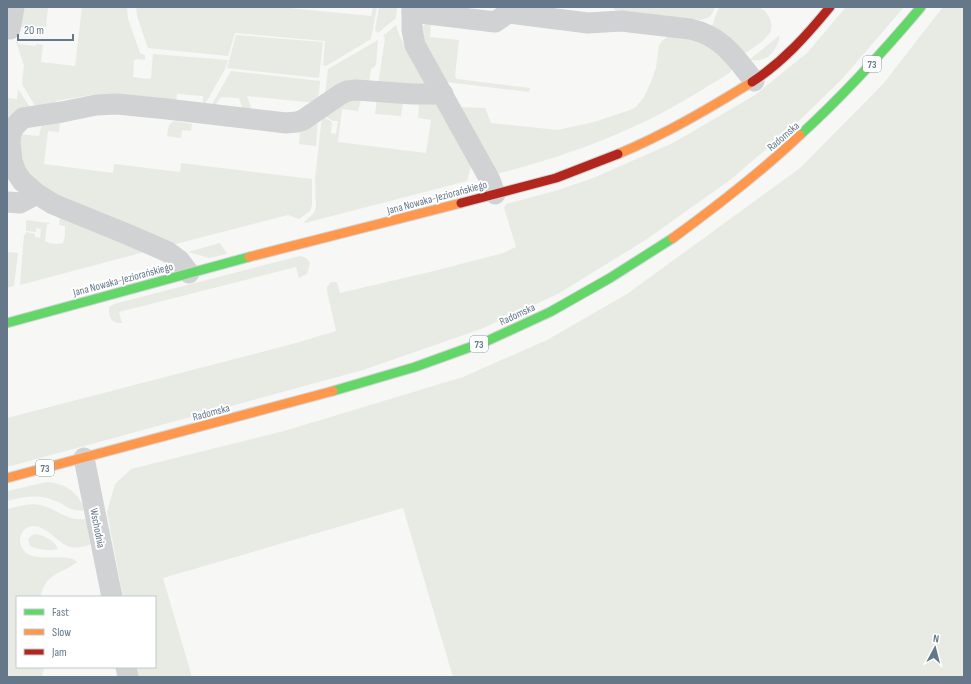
<svg xmlns="http://www.w3.org/2000/svg" width="971" height="684" viewBox="0 0 971 684" font-family="'Sofia Sans Condensed',sans-serif">
	<rect width="100%" height="100%" fill="#f7f7f6"/>
	<g fill="#e7ebe4">
		<polygon points="23,7 48,7 46,27 36,27 36,29 20,27"/>
		<polygon points="82,7 127,7 128,19 140,53 145,55 145,60 137,59 134,60 133,77 148,79 151,78 153,54 228,60 225,69 204,106 203,106 203,96 177,94 176,104 96,94 56,101 53,104 35,106 22,84 24,65 16,42 18,42 18,44 36,46 36,44 43,45 41,62 75,66"/>
		<polygon points="136,7 279,7 371,16 373,7 377,7 371,39 326,66 323,65 325,41 235,33 228,56 148,48 137,16"/>
		<polygon points="379,7 397,7 396,18 378,33 375,30"/>
		<path d="M613,7H715C712,16 709,18 700,20L615,10Z"/>
		<path d="M719,7C729,7 748,5 757,7C767,9 776,24 769,34C763,42 751,49 742,55C733,43 726,32 712,26Z"/>
		<polygon points="846,7 904,7 842,79 798,122 730,180 647,239 558,294 481,329 363,370 7,467 7,418 296,343 336,331 327,291 327,287 331,282 337,282 340,293 438,270 503,253 516,247 504,208 506,204 558,190 593,178 673,143 755,95 807,53"/>
		<polygon points="943,7 964,7 964,677 453,677 403,508 163,578 192,677 138,677 136,667 155,667 155,597 123,597 107,512 115,484 131,469 284,431 463,377 547,340 627,294 800,168 883,84"/>
		<polygon points="431,21 430,37 459,40 455,76 457,79 530,88 529,92 446,82 422,41 421,28 427,22"/>
		<polygon points="396,25 400,37 424,82 424,84 378,85 385,38 383,36"/>
		<polygon points="236,35 323,42 319,78 227,68"/>
		<path d="M780,35C777,52 767,63 749,60Z"/>
		<path d="M668,36L701,39L731,66V72C700,91 669,111 635,126C590,147 544,162 496,174L462,112V107L485,108L491,123L558,130L594,122L630,110L636,107L644,97L651,82L656,68L659,45L662,41Z"/>
		<polygon points="378,40 376,65 371,69 369,85 325,93 328,69"/>
		<polygon points="231,71 320,81 318,101 316,103 247,96 252,110 243,110 239,98 221,97 214,107 211,106"/>
		<polygon points="18,89 30,107 7,124 7,98 17,99"/>
		<polygon points="362,96 358,111 342,109 338,142 426,153 431,120 418,118 419,103 437,104 471,166 467,181 305,223 304,222 314,213 316,207 315,178 322,116 332,122 331,133 336,134 338,121 333,121 323,115 328,108"/>
		<polygon points="377,97 403,103 401,116 375,114"/>
		<polygon points="318,117 316,146 299,144 300,130"/>
		<polygon points="43,120 60,121 59,132 48,131 44,164 113,173 114,164 180,172 181,163 312,179 312,205 310,211 299,219 288,215 172,245 40,190 21,165 17,134 39,136"/>
		<polygon points="174,121 192,124 191,131 182,130 181,138 167,136 169,125"/>
		<path d="M60,217L148,251L20,285L24,235H25L26,232L35,234V237L40,238L41,229L36,228V232L26,231V220L50,223V224H47L45,241C50,244 57,245 63,243L65,236V226L59,225Z"/>
		<polygon points="220,243 227,254 209,258 188,252"/>
		<polygon points="7,252 18,253 14,286 7,288"/>
		<path d="M300,256L306,258L310,263L307,274L299,278L296,267L119,312L122,323C110,324 109,316 109,307L114,304Z"/>
		<path d="M47,482C65,483 79,493 85,510C70,513 66,504 53,500C37,494 23,497 7,501V491Z"/>
		<path d="M25,505C31,504 38,504 44,506C62,512 66,521 87,519L92,544C85,546 77,549 70,547C55,542 39,515 23,531C20,536 19,540 21,546C29,567 65,550 77,562C62,574 44,573 41,597H17V667H44L42,677H7V509Z"/>
		<path d="M37,534C44,536 55,541 58,549C51,551 38,550 30,546L28,539L32,535Z"/>
	</g>
	<g fill="none" stroke-linecap="round" stroke-linejoin="round">
		<g stroke="#d2d4d6" stroke-width="11">
			<g id="fast">
				<path d="M800,135C844,95 883,52 921,7"/>
				<polyline points="7,323 249,257"/>
				<polyline points="333,391 415,367 487,341 550,312 610,278 673,238"/>
			</g>
		</g>
		<g stroke="#d2d4d6" stroke-width="11">
			<g id="slow">
				<path d="M618,154C666,134 708,109 752,82"/>
				<path d="M673,238C717,206 760,173 800,135"/>
				<polyline points="249,257 461,203"/>
				<polyline points="7,478 333,391"/>
			</g>
		</g>
		<g stroke="#d2d4d6" stroke-width="11">
			<g id="jam">
				<path d="M752,82C783,62 807,35 830,7"/>
				<polyline points="461,203 556,178 618,154"/>
			</g>
		</g>
		<g stroke="#d1d2d3" stroke-width="21">
			<polyline points="412,7 412,30 415,45 490,180 495,194"/>
			<path d="M412,12L495,22L508,13L588,23L621,21L690,29C722,36 735,57 754,81"/>
			<polyline points="10,29 14,7"/>
			<polyline points="7,202 20,203 37,194"/>
			<polyline points="189,273 179,260 168,252 129,235 53,204 37,194 22,181 16,172 12,161 10,141 11,133 15,126 23,118 62,112 96,105 117,104 167,109 286,123 297,122 303,120 341,94 347,91 356,90 412,94 443,94"/>
			<polyline points="84,458 112,597"/>
			<polyline points="126,667 128,677"/>
		</g>
		<use href="#fast" stroke="#63d668" stroke-width="9"/>
		<use href="#slow" stroke="#ff974d" stroke-width="9"/>
		<use href="#jam" stroke="#b3261e" stroke-width="9"/>
	</g>
	<g text-anchor="middle" stroke-width="4" stroke-linejoin="round" paint-order="stroke">
		<g fill="#fff" stroke="#93a0ac" stroke-width="1">
			<rect x="863" y="56" width="18" height="16" rx="3"/>
			<rect x="470" y="336" width="18" height="16" rx="3"/>
			<rect x="36" y="460" width="18" height="16" rx="3"/>
		</g>
		<g font-size="10" font-weight="bold" fill="#657889">
			<text x="872" y="68">73</text>
			<text x="479" y="348">73</text>
			<text x="45" y="472">73</text>
		</g>
		<g font-size="11" fill="#657889" stroke="#fff">
			<text transform="translate(783 136) rotate(-41)" y="4">Radomska</text>
			<text transform="translate(437 197) rotate(-15)" y="4">Jana Nowaka-Jeziorańskiego</text>
			<text transform="translate(123 279) rotate(-15)" y="4">Jana Nowaka-Jeziorańskiego</text>
			<text transform="translate(517 314) rotate(-25)" y="4">Radomska</text>
			<text transform="translate(211 412) rotate(-15)" y="4">Radomska</text>
			<text transform="translate(98 528) rotate(79)" y="4">Wschodnia</text>
		</g>
	</g>
	<rect width="971" height="684" fill="none" stroke="#657889" stroke-width="16"/>
	<rect x="16" y="596" width="140" height="72" fill="#ffffff" stroke="#c1c9d0"/>
	<rect x="24" y="609" width="20" height="6" fill="#63d668" stroke="#c1c9d0"/>
	<text x="52" y="616" font-size="12" fill="#657889">Fast</text>
	<rect x="24" y="629" width="20" height="6" fill="#ff974d" stroke="#c1c9d0"/>
	<text x="52" y="636" font-size="12" fill="#657889">Slow</text>
	<rect x="24" y="649" width="20" height="6" fill="#b3261e" stroke="#c1c9d0"/>
	<text x="52" y="656" font-size="12" fill="#657889">Jam</text>
	<g transform="translate(935 648) rotate(7)" stroke="#ffffff" stroke-width="3" paint-order="stroke">
	<path d="M0-3L7 15L0 10L-7 15Z" fill="#657889"/>
	<text y="-6" font-size="11" font-weight="bold" text-anchor="middle" fill="#657889">N</text>
	</g>
	<path d="M18 34v6h55v-6" fill="none" stroke="#657889" stroke-width="2"/>
	<text x="24" y="34" font-size="12" fill="#657889" stroke="#ffffff" stroke-width="3" paint-order="stroke">20 m</text>
</svg>
